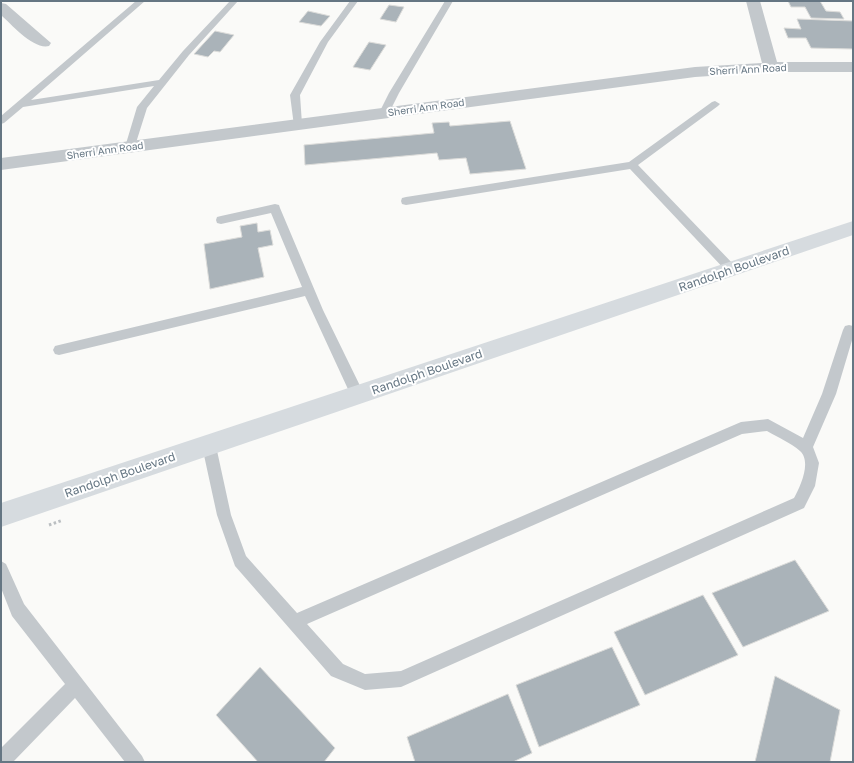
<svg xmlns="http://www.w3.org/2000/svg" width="854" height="763" viewBox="0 0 854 763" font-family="'Golos Text',sans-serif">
	<rect width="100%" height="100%" fill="#fafaf8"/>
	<g fill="#aab3b9" stroke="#dcdcda">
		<polygon points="788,1 820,1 826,11 840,12 844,19 811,18 805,7 791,7"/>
		<polygon points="389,5 404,7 396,22 380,19"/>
		<polygon points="308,11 330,16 321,26 299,22"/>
		<polygon points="797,19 853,21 853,49 811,48 806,38 788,38 784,28 801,29"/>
		<polygon points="215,31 234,35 220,52 214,51 208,57 194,54"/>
		<polygon points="369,42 386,45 370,70 353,67"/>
		<polygon points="510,121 526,169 470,174 466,158 439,160 437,153 305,165 304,145 434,133 432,123 449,122 450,126"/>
		<polygon points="257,223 258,232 270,230 273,245 258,248 264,277 210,289 204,244 242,237 240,226"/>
		<polygon points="795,560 829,611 743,647 712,593"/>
		<polygon points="703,595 738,655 645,695 614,632"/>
		<polygon points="612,647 640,705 539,747 516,685"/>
		<polygon points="260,667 335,748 324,762 258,762 216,715"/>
		<polygon points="775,676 840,710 830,762 755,762"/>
		<polygon points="508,694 532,753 513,762 415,762 407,737"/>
	</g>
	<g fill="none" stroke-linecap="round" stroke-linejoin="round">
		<polyline stroke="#bbbfc2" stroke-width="3" stroke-dasharray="2.5 2.5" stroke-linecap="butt" points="49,525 63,520"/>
		<g fill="#c3c8cc" fill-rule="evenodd">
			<polygon points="136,1 145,1 31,100 159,80 183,51 230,1 238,1 189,55 147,108 134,149 130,150 125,147 137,107 154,86 23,107 4,123 1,124 1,116"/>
			<polygon points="350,1 358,1 328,42 300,95 302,124 300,126 294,126 290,95 320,42"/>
			<polygon points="445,1 453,1 399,93 389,113 384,116 381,115 379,113 389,93"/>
			<polygon points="715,101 720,104 718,106 638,165 736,267 738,270 736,273 732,274 728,273 630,169 406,205 402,204 401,201 402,198 406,197 629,162 712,102"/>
			<polygon points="275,204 279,205 280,208 323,310 365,396 363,400 358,402 353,400 305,296 59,355 55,354 53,350 55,346 59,345 302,287 271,213 221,224 217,223 216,220 217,217 221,216"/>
			<path d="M849,325L853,326V337L836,394L813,447L819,463L815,486L804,508L401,687L365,690L331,676L235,566L217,515L202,446L204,441L209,440L214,441L216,446L231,515L246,556L297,613L741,422L768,419L803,438L822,394L843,330L845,326ZM767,431C777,437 791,443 800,451C812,462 800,487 794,498L401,671L365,674L343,664L307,624L742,434Z"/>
			<polygon points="1,561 6,564 24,604 142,756 145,762 125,762 75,698 13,762 1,762 1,748 65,684 12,616 1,588"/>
		</g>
		<g fill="#c3c8cc" fill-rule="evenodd">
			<polygon points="746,1 760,1 777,62 853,62 853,72 771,72 695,77 1,170 1,158 695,67 762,63"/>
			<path d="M1,3L6,4L51,43L49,46C34,50 12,25 1,15Z"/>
		</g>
		<polygon fill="#d6dbdf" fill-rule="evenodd" points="853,221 853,235 1,527 1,503"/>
	</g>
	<g text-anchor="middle" stroke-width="4" stroke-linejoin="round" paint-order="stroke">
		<g font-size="10" fill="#657683" stroke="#fff">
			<text transform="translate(748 69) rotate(-3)" y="4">Sherri Ann Road</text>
			<text transform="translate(426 107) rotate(-8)" y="4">Sherri Ann Road</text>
			<text transform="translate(105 150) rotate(-8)" y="4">Sherri Ann Road</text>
		</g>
		<g font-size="12" fill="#657683" stroke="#fff">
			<text transform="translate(734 269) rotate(-19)" y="4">Randolph Boulevard</text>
			<text transform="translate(427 372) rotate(-19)" y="4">Randolph Boulevard</text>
			<text transform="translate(120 475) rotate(-19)" y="4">Randolph Boulevard</text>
		</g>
	</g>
	<rect width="854" height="763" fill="none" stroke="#657683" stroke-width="4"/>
</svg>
